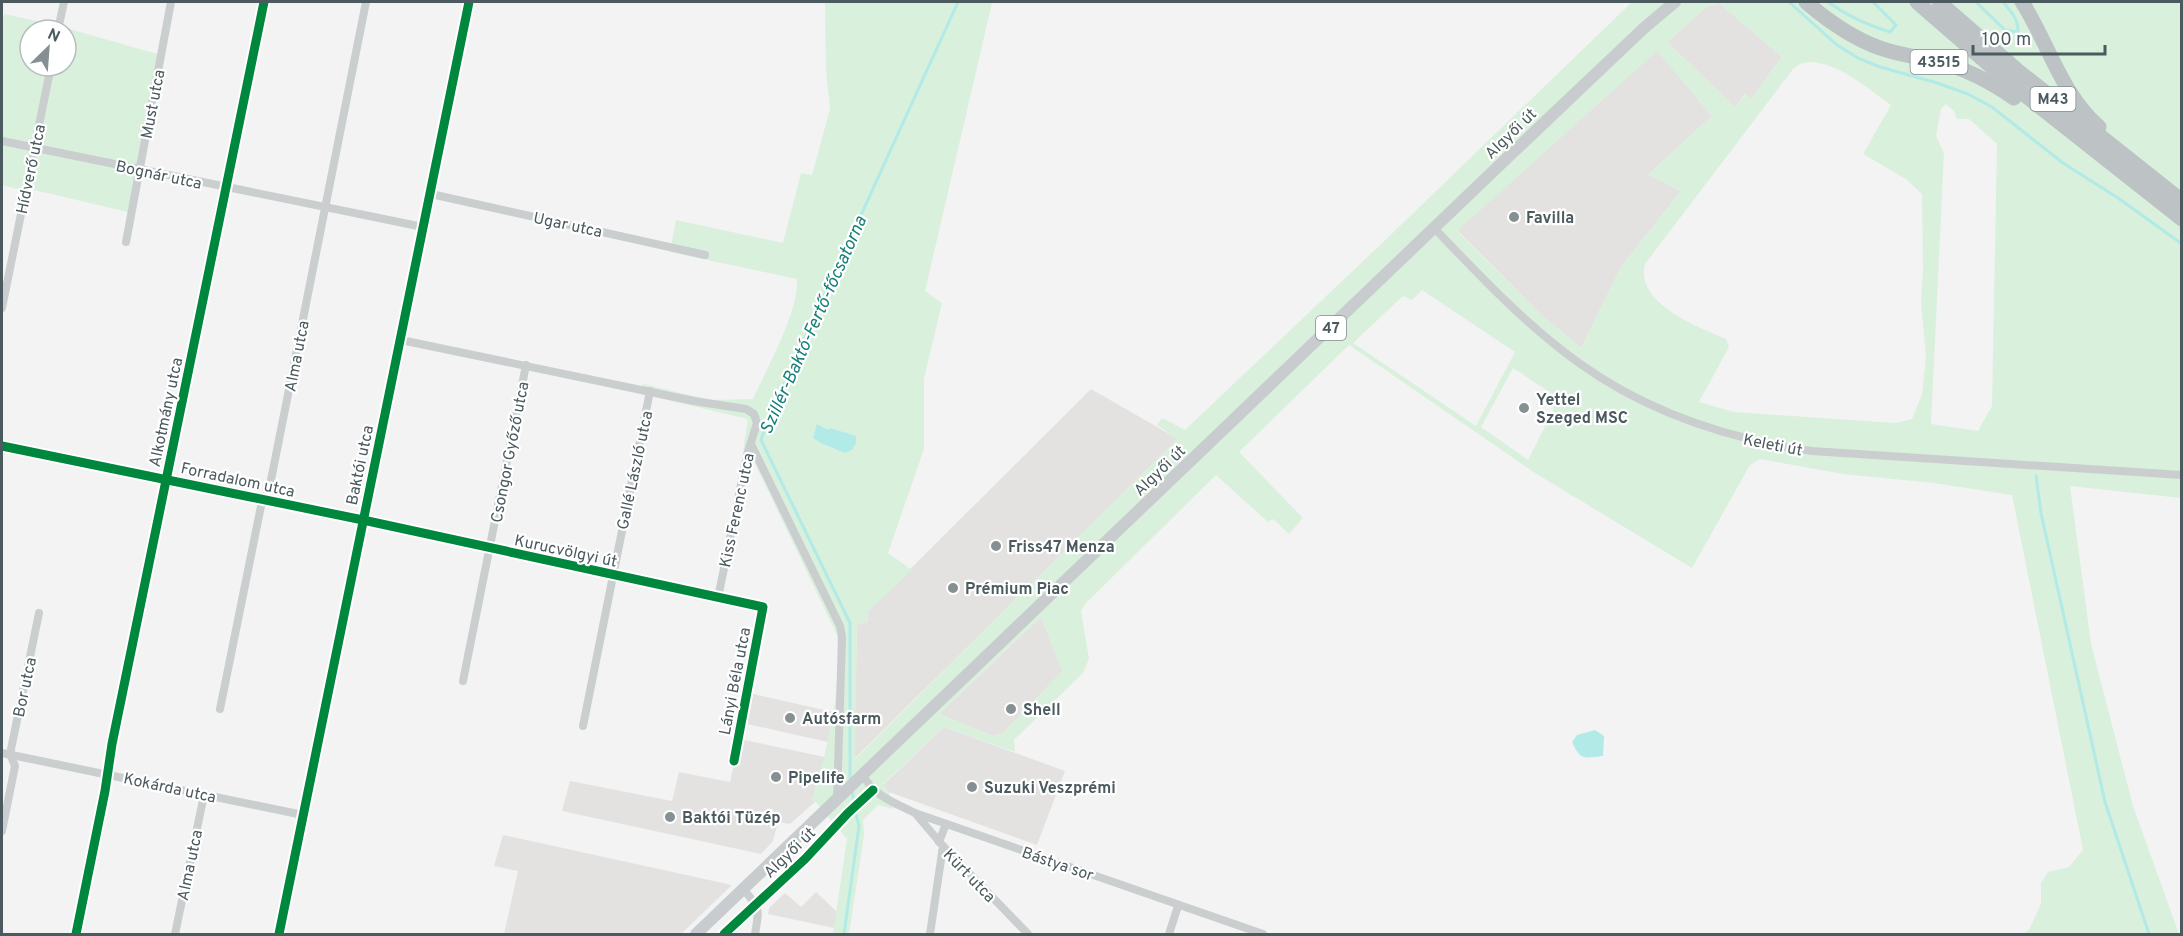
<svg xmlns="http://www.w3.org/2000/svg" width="2183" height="936" viewBox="0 0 2183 936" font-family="Overpass,sans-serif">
	<rect width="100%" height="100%" fill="#f3f3f3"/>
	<g fill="#e4e2e1">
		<polygon points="1719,3 1782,57 1751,99 1745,94 1735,107 1667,42 1705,8"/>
		<polygon points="1657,50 1712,116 1649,174 1681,191 1621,267 1581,348 1541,315 1457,230"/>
		<polygon points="1091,389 1178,439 854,759 857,624 868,622 867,612"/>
		<polygon points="1041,617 1063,671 1003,733 993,736 939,714"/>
		<polygon points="753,694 833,712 828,742 747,724"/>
		<polygon points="944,727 1065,771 1037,845 889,792 883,785"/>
		<polygon points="740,739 825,757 812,800 816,801 790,824 778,822 773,841 761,854 562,811 570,781 672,801 679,772 730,782"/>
		<polygon points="503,835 732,885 681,934 504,934 518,871 494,866"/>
		<polygon points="816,892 837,912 834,928 768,914 769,908 785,893 801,907"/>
	</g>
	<g fill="#d9f0dc" fill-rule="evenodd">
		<path d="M825,2L992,3L925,291L942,303L924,379V449L888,553L912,570L867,612L868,622L857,624L855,759L1177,439L1157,425L1162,418L1185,430L1377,248L1632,2H2181V498L2070,486L2091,644L2133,806L2179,934H2023L2029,930L2041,904V883L2048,872L2069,867L2083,850L2012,495L1934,483L1843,474L1760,459L1750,465L1692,568L1535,473L1349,345L1239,452L1303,518L1289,534L1273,519L1268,522L1216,475L1085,604L1081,611L1089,659L1083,673L1014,740L1015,752L944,727L883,784L889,792L893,809L878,805L863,820L864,835L849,934H833L847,839L816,802L812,800C828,748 842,690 837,635L750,453L743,451L748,419L641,394L643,384L710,400L753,399C767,368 799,312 797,279L670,252L676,220L783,243L801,173L812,175L830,109L826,69ZM1719,3L1782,57L1751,99L1746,94L1735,107L1667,42L1705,8ZM1657,51L1712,116L1648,175L1681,191L1621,267L1581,348L1541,315L1457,231ZM1808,62C1838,62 1867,88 1891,105L1863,154L1906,179L1922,194L1923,269L1921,303L1926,357L1922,395L1912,419L1895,423L1733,412L1699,402L1729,347L1726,339C1697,326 1635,304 1645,264L1793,69L1800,64ZM1946,104L1954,111L1957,119H1969L1997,144L1992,406L1978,431L1931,424L1944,153L1936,136L1941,109ZM1422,290L1515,352L1476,426L1353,343L1403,296L1412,300ZM1513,368L1554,395L1553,411L1528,460L1481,427ZM1041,617L1062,671L1003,733L993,736L939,714Z"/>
		<path d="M4,14L59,26L161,55L132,213L26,188L21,190L2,185V26ZM30,30H66V66H30Z"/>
	</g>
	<g fill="#b1eae6">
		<polygon points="817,424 828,430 830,428 856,436 856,443 852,450 845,453 821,443 813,438"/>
		<path d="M1595,730L1604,736L1603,756C1583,758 1581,761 1572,742L1577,735Z"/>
	</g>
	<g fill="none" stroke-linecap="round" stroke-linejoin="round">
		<g stroke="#b1eae6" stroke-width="3">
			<polyline points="1789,2 1837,45 1858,58 1880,67 1934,82 1968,94 1992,107 2063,163 2118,198 2182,244"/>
			<path d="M1828,2C1847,16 1867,25 1890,32L1896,25L1873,2"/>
			<path d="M1976,2L2005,30L2018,32C2019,20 2010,10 2003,2"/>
			<polyline points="2036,476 2041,513 2105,802 2149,934"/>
			<polyline points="850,780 850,623 761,440 769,417 958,2"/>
			<polyline points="852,789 854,804"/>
			<polyline points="844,934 859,826 855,810"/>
		</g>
		<g stroke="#cacece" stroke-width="8">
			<polyline points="58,30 64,2"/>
			<polyline points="2,141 423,227"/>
			<polyline points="431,194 705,255"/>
			<path d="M1435,229C1480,276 1525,324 1579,363C1647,412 1729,439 1812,451L2182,475"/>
			<polyline points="126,242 171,2"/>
			<polyline points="2,308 51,66"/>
			<polyline points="401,340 694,401 746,409 754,414 757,423 747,455 718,598"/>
			<polyline points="751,444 840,626 842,637 837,800"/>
			<polyline points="2,446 363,520 763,607 734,761"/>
			<polyline points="463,681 526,365"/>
			<polyline points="220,709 261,506 269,490 366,2"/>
			<polyline points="583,726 650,391"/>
			<polyline points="2,753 303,815"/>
			<path d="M863,775C874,796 895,803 915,813L1263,934"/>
			<polyline points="915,813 943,846 1028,934"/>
			<polyline points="2,831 15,766 10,754 39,613"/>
			<polyline points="939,842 946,824"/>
			<path d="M743,889C761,909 759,909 755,934"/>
			<polyline points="175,934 204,795"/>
			<polyline points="279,934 469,2"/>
			<polyline points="724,934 805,859 848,813 873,790"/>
			<polyline points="930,934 943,846"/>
			<polyline points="1169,934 1178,906"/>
		</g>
		<polyline stroke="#c9cece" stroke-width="12" points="76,934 105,791 112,744 264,2"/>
		<polyline stroke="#c8ccce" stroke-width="12" points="696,934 1507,158 1644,28 1675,2"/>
		<g stroke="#bdc3c5" stroke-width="15">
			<path d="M1806,2C1828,21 1852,38 1880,48C1899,55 1920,57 1939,62C1967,69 1991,82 2014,98"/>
			<polyline points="1917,2 2016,88 2182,219"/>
			<polyline points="1939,2 2017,70 2182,201"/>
			<path d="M2022,2C2048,42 2061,94 2099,127"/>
		</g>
		<g stroke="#fff" stroke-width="13">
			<g id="cycleway">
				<polyline points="2,446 363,520 763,607 734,761"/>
				<polyline points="76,934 105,791 112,744 264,2"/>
				<polyline points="279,934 469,2"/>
				<polyline points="724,934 805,859 848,813 873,790"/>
			</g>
		</g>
		<use href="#cycleway" stroke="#00873e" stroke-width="9"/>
	</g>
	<g fill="#869092" stroke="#fff" stroke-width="2">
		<circle cx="1514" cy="217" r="6"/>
		<circle cx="1524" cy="408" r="6"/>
		<circle cx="996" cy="546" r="6"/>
		<circle cx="953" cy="588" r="6"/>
		<circle cx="1011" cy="709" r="6"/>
		<circle cx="790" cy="718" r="6"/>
		<circle cx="776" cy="777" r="6"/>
		<circle cx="972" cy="787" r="6"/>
		<circle cx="670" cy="817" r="6"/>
	</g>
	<g text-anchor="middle" stroke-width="4.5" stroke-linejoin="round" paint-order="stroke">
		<g fill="#fff" stroke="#818c8e" stroke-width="1.5">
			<rect x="1910.5" y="50" width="57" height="24" rx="4.5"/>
			<rect x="2030.5" y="87" width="45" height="24" rx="4.5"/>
			<rect x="1316" y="316" width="30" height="24" rx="4.5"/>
		</g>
		<g font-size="15" font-weight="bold" fill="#4b5a5e">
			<text x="1939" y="67">43515</text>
			<text x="2053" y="104">M43</text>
			<text x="1331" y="333">47</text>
		</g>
		<g font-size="16" fill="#4b5a5e" stroke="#fff">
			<text transform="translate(152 104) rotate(-79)" y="6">Must utca</text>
			<text transform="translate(1510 133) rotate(-44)" y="6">Algyői út</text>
			<text transform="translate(30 169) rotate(-78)" y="6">Hídverő utca</text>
			<text transform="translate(159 174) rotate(12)" y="6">Bognár utca</text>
			<text transform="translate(568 224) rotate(12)" y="6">Ugar utca</text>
			<text transform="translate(296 356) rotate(-79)" y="6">Alma utca</text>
			<text transform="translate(165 412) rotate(-78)" y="6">Alkotmány utca</text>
			<text transform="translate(1773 444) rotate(11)" y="6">Keleti út</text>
			<text transform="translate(509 452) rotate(-79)" y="6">Csongor Győző utca</text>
			<text transform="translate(359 465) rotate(-78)" y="6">Baktói utca</text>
			<text transform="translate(634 470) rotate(-78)" y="6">Gallé László utca</text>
			<text transform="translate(1159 470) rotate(-44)" y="6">Algyői út</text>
			<text transform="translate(238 479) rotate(12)" y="6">Forradalom utca</text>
			<text transform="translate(736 510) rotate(-78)" y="6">Kiss Ferenc utca</text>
			<text transform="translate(566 550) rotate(12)" y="6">Kurucvölgyi út</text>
			<text transform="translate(734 681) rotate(-79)" y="6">Lányi Béla utca</text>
			<text transform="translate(24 687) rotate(-78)" y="6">Bor utca</text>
			<text transform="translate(170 787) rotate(12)" y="6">Kokárda utca</text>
			<text transform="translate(789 852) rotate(-44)" y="6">Algyői út</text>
			<text transform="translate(1058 863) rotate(19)" y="6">Bástya sor</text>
			<text transform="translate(189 865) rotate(-78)" y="6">Alma utca</text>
			<text transform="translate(970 875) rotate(46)" y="6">Kürt utca</text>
		</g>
		<g font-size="16" font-weight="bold" fill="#4b5a5e" stroke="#fff" text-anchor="start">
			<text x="1526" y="223">Favilla</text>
			<text x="1536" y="405">Yettel<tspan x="1536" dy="18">Szeged MSC</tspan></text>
			<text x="1008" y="552">Friss47 Menza</text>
			<text x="965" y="594">Prémium Piac</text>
			<text x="1023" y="715">Shell</text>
			<text x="802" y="724">Autósfarm</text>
			<text x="788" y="783">Pipelife</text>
			<text x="984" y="793">Suzuki Veszprémi</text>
			<text x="682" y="823">Baktói Tüzép</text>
		</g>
		<g font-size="18" font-style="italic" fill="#167f78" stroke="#fff">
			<text transform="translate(813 325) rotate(-66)" y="6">Szillér-Baktó-Fertő-főcsatorna</text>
		</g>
	</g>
	<rect width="2183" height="936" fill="none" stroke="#4b5a5e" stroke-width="6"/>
	<g transform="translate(48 48) rotate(25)"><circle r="28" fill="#ffffff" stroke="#b7bdbf" stroke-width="1.5"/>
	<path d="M0-4.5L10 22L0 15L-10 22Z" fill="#869092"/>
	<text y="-9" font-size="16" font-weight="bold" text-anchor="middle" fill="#4b5a5e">N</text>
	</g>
	<path d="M1973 45v9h132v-9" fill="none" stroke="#4b5a5e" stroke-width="3"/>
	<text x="1982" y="45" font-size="18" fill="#4b5a5e" stroke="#ffffff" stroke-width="4.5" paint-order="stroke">100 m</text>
</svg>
